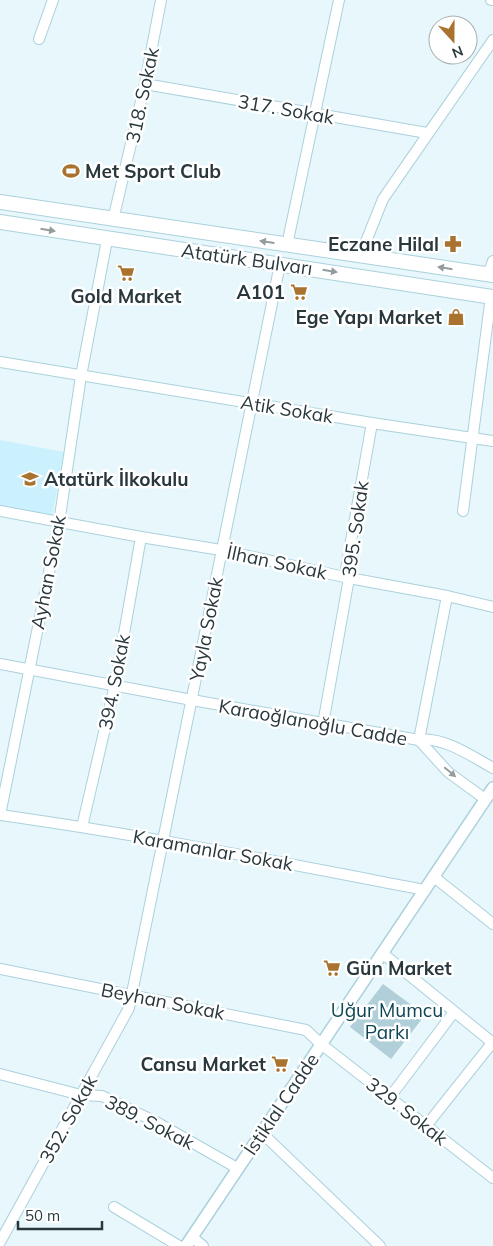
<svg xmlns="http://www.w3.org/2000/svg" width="493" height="1246" viewBox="0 0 493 1246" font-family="Mulish,sans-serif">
	<rect width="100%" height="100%" fill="#e7f7fb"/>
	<polygon fill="#caf1fd" points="0,440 64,452 52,517 0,507"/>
	<polygon fill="#b0cfd9" points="383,984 425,1015 391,1059 350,1027"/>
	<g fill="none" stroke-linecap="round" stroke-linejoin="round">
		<g stroke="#abd1dd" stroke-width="12">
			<g id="minor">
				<polyline points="491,0 493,0"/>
				<polyline points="39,39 53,0"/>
				<polyline points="145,84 427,133"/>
				<polyline points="113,220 145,84 161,0"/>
				<polyline points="287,245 339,0"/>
				<polyline points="361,254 383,199 493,40"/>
				<polyline points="488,274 493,261"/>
				<polyline points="0,362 372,423 493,441"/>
				<polyline points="0,511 141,537 221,550 349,578 447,596 493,607"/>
				<polyline points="463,511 491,296"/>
				<path d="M0,664L192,700L419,740C443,736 473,757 493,768"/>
				<polyline points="323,724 349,578 346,569 372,423"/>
				<polyline points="419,740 447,596"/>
				<polyline points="419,740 448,772 485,799"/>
				<polyline points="0,815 59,523 81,376 107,240"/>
				<path d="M0,815C143,835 284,863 425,890"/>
				<polyline points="82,827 115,685 141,537"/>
				<polyline points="434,877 493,924"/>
				<polyline points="382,953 493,1043"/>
				<polyline points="0,969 306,1030 321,1044 493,1178"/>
				<polyline points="0,1074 81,1095 102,1096 158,1123 237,1168"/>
				<polyline points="390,1097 454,1012"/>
				<polyline points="426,1126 492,1043"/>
				<polyline points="262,1133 380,1246"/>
				<polyline points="114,1207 179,1246"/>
				<polyline points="192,1237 203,1246"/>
				<polyline points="0,1242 129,1008 280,264"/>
			</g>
		</g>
		<g stroke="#abd1dd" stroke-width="14">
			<polyline id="tertiary" points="186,1246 493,788"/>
		</g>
		<g stroke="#abd1dd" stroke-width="16">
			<g id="secondary">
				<polyline points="0,202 493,275"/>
				<polyline points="0,222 493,297"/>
			</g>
		</g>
		<use href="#minor" stroke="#fff" stroke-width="10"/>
		<use href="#tertiary" stroke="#fff" stroke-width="11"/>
		<use href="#secondary" stroke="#fff" stroke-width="14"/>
	</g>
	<defs><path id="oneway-solid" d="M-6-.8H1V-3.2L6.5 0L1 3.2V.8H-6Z" transform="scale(1.25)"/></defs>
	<g fill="#949c9e">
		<use href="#oneway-solid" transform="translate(48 230) rotate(9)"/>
		<use href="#oneway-solid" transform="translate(267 242) rotate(-172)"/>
		<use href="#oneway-solid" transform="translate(445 268) rotate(-171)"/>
		<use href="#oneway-solid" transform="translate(330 271) rotate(9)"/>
		<use href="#oneway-solid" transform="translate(450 772) rotate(40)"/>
	</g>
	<defs>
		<g id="stadium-bare" transform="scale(1.35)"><path d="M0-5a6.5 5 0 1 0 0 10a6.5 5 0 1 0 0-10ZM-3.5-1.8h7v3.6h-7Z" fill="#a9722e" stroke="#fff" stroke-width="2.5" paint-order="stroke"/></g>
		<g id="pharmacy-bare" transform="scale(1.35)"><path d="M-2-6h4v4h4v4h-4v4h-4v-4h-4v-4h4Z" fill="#a9722e" stroke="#fff" stroke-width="2.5" paint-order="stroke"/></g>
		<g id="supermarket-bare" transform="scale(1.35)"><path d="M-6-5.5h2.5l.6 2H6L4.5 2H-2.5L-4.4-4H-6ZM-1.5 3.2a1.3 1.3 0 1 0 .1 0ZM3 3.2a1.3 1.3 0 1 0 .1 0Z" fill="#a9722e" stroke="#fff" stroke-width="2.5" paint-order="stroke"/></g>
		<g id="shop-bare" transform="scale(1.35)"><path d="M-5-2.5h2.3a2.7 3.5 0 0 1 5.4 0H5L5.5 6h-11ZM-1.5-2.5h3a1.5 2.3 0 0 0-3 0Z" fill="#a9722e" stroke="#fff" stroke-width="2.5" paint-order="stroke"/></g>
		<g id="school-bare" transform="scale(1.35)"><path d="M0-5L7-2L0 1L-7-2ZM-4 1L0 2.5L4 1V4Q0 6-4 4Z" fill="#a9722e" stroke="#fff" stroke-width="2.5" paint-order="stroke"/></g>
	</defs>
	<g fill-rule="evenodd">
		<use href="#stadium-bare" x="71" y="171"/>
		<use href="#pharmacy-bare" x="453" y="244"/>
		<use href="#supermarket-bare" x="126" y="273"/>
		<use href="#supermarket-bare" x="299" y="292"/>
		<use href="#shop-bare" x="456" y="317"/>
		<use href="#school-bare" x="30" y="479"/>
		<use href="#supermarket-bare" x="332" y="968"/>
		<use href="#supermarket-bare" x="280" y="1064"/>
	</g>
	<g text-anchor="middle" stroke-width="5" stroke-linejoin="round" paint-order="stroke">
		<g font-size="19" fill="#29383d" stroke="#fff">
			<text transform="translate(142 95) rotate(-78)" y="7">318. Sokak</text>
			<text transform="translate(286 109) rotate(10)" y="7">317. Sokak</text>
			<text transform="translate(247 259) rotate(8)" y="7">Atatürk Bulvarı</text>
			<text transform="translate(287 409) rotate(9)" y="7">Atik Sokak</text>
			<text transform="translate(355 529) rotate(-82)" y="7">395. Sokak</text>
			<text transform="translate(277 562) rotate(12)" y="7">İlhan Sokak</text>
			<text transform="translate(48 572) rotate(-79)" y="7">Ayhan Sokak</text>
			<text transform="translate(206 629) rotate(-79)" y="7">Yayla Sokak</text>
			<text transform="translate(114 682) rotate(-79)" y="7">394. Sokak</text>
			<text transform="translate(313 722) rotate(10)" y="7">Karaoğlanoğlu Cadde</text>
			<text transform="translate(213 850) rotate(10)" y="7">Karamanlar Sokak</text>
			<text transform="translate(163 1001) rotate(11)" y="7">Beyhan Sokak</text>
			<text transform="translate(281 1104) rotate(-56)" y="7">İstiklal Cadde</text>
			<text transform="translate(407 1111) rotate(38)" y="7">329. Sokak</text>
			<text transform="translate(68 1119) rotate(-61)" y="7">352. Sokak</text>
			<text transform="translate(150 1122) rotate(27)" y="7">389. Sokak</text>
		</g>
		<g font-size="19" font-weight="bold" fill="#29383d" stroke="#fff" text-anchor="end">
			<text x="85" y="178" text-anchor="start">Met Sport Club</text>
			<text x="439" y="251">Eczane Hilal</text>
			<text x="285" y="299">A101</text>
			<text x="126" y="303" text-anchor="middle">Gold Market</text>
			<text x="442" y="324">Ege Yapı Market</text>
			<text x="44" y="486" text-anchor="start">Atatürk İlkokulu</text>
			<text x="346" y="975" text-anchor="start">Gün Market</text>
			<text x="266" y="1071">Cansu Market</text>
		</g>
		<g font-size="19" fill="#0c4553" stroke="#fff">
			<text x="387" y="1017">Uğur Mumcu<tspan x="387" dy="22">Parkı</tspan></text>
		</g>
	</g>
	<g transform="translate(453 40) rotate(159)"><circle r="24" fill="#ffffff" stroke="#a9afb1"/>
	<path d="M0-4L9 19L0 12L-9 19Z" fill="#a9722e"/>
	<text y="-8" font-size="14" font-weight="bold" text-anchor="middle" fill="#29383d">N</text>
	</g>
	<path d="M18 1221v8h84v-8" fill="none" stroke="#29383d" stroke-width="2.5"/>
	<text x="25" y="1221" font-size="15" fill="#29383d" stroke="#ffffff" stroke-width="4" paint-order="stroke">50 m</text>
</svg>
